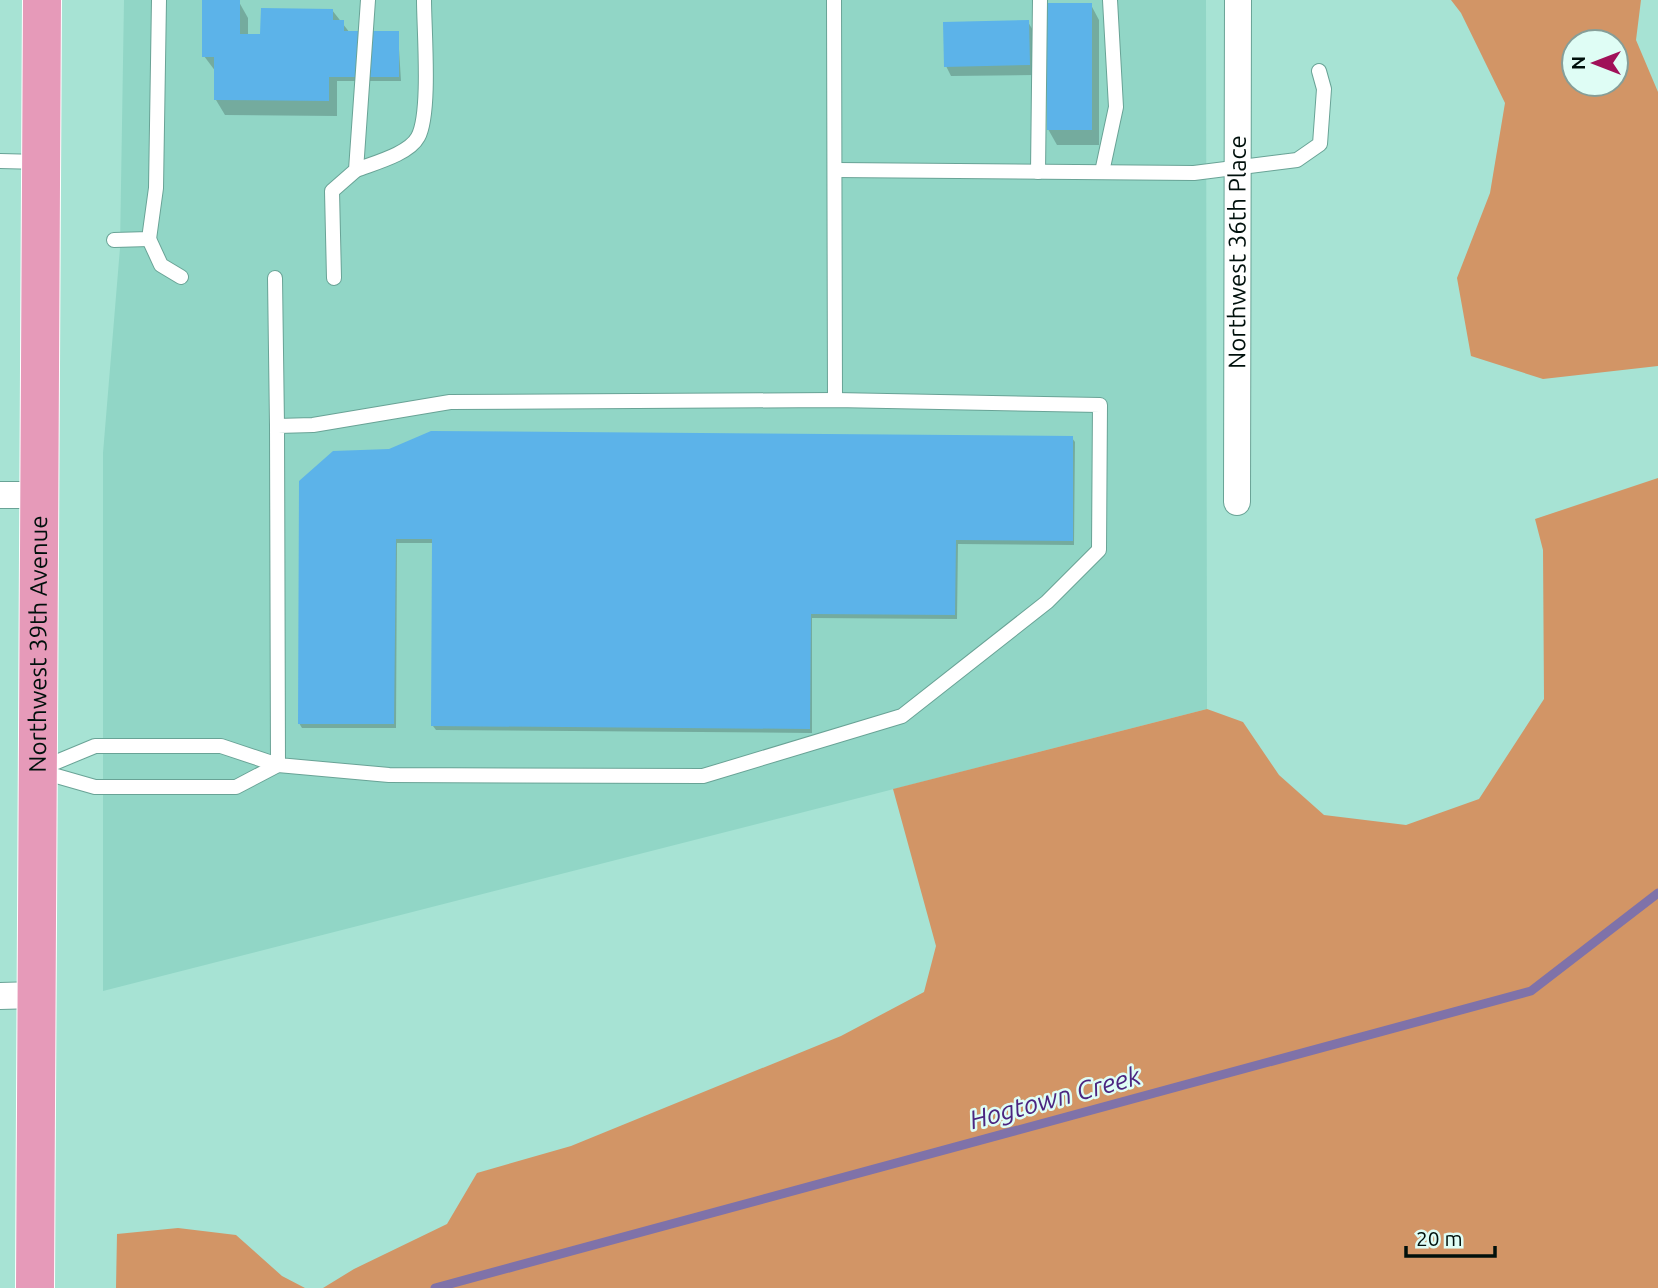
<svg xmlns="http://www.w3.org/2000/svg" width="1658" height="1288" viewBox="0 0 1658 1288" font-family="Ubuntu,sans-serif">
	<rect width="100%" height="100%" fill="#a7e3d4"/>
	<polygon fill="#91d6c6" points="124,0 1206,0 1207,709 103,991 103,453 120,248"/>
	<g fill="#d29566" fill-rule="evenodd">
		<path d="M1451,0H1641L1636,40L1658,92V366L1543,379L1471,356L1457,278L1490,193L1505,103L1461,13ZM1616,42V84H1574V42Z"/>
		<polygon points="1658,478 1658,1288 323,1288 354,1269 447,1224 477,1173 571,1146 841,1036 924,992 936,946 893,789 1207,709 1243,722 1279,775 1324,815 1406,825 1479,799 1544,699 1543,550 1535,519"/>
		<polygon points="178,1228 236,1235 282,1276 305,1288 116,1288 117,1234"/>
	</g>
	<g fill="#0003">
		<polygon points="239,2 248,18 248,36 262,36 332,10 350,33 398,33 401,81 337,81 337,116 225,115 216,100 216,72 204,56"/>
		<polygon points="1091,5 1099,20 1099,145 1057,145 1048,129"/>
		<polygon points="1028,22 1034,32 1034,75 951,76 946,66"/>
		<polygon points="1072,438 1075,442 1074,545 958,544 957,619 812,618 812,733 436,730 433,726 434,543 397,543 396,728 302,728 299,723 301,482"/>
	</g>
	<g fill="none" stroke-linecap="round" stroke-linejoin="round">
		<polyline stroke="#7f72a9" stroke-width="9" points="435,1288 1531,991 1658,893"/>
	</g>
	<g fill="#5cb3e9">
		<polygon points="202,0 240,0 240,34 260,34 261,8 333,9 333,20 344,20 344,31 399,31 399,77 329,77 329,101 214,100 214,57 202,57"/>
		<rect x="1047" y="3" width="45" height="127"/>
		<polygon points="1029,20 1030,65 944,67 943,22"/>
		<polygon points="431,431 1073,436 1073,541 956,540 955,615 811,614 810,729 431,726 432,539 396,539 394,724 298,724 299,481 333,451 389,449"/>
	</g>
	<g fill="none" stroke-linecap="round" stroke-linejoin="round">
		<g stroke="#69a396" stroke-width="16">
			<g id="lane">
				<polyline points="834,0 835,400"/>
				<polyline points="0,161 40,162"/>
				<path d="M356,170C374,163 409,154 418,137C431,113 424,30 424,0"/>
				<polyline points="836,170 1194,173 1297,160 1320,144 1324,89 1319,71"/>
				<polyline points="1038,172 1040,0"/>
				<polyline points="1102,172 1116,107 1110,0"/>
				<polyline points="149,239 161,265 181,277"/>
				<polyline points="114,240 149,239 156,188 159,0"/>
				<polyline points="275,278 277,426"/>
				<polyline points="334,278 332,191 356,170 368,0"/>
				<polyline points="42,768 95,746 221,746 278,765 389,775 703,776 902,716 1047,602 1099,550 1100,405 835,400 450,402 313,425 277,426 278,765"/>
				<polyline points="39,771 95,787 236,787 278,765"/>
			</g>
		</g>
		<g stroke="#69a396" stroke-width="28">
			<g id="street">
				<polyline points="0,495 38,495"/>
				<path id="s1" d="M1237,502L1238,0"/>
				<polyline points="0,996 36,995"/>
			</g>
		</g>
		<g stroke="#fff" stroke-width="40">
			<g id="primary">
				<path id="s2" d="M35,1288L42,0"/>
			</g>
		</g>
		<use href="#lane" stroke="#fff" stroke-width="14"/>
		<use href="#street" stroke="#fff" stroke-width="26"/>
		<use href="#primary" stroke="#e69ab9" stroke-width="38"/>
	</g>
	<g text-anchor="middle" stroke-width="5" stroke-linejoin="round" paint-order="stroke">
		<g font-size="24" fill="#00100c" stroke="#dffdf5">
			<text dy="8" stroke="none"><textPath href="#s1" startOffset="250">Northwest 36th Place</textPath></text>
			<text dy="8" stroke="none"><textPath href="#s2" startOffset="644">Northwest 39th Avenue</textPath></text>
		</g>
		<g font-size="26" font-style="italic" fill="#4b2580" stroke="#dffdf5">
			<text transform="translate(1055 1098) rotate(-15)" y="9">Hogtown Creek</text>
		</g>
	</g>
	<g transform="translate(1595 63) rotate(270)"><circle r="33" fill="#dffdf5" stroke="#869e98" stroke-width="2"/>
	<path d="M0-5L12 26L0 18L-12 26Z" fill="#a01159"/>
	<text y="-10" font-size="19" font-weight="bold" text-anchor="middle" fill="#00100c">N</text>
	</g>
	<path d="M1406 1246v10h89v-10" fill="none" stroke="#00100c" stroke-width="3.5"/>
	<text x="1416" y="1246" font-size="21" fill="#00100c" stroke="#dffdf5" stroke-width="5" paint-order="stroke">20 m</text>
</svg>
